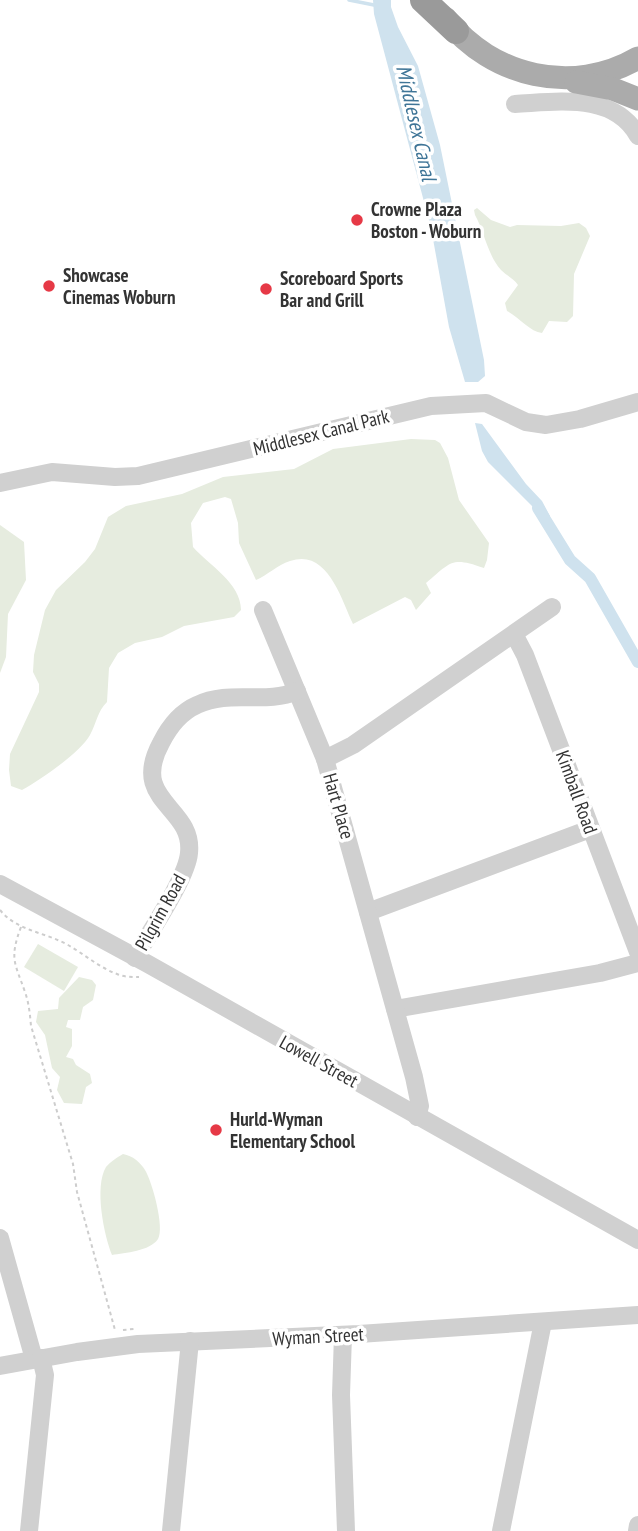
<svg xmlns="http://www.w3.org/2000/svg" width="638" height="1531" viewBox="0 0 638 1531" font-family="'PT Sans Narrow',sans-serif">
	<rect width="100%" height="100%" fill="#fff"/>
	<g fill="#e6ecdf">
		<path d="M477,208L491,220L510,227L517,225L561,226L579,223L586,228L590,236L574,274L573,316L567,322L549,321L542,333C530,332 520,318 507,311L505,303L518,285C513,278 507,276 501,270C488,256 484,231 475,215L474,210Z"/>
		<path d="M411,439L435,440L440,443L448,458L459,500L489,543L487,560L484,568C451,556 451,562 426,583L431,593L416,610L411,600L405,597L353,624C341,598 327,548 290,561C277,565 268,575 256,580L239,543L238,523L231,499L225,497L203,503L191,523L193,547C209,565 241,583 241,610L234,617L184,626L162,637L135,643L118,653L109,668L107,702C97,712 97,722 90,735C80,753 40,780 22,790L11,786L9,770L10,754L39,692V684L33,672L34,655L45,610L56,590L85,562L95,549L108,517L126,506L182,494L223,477L294,469L333,449Z"/>
		<polygon points="0,525 24,542 26,580 8,614 6,657 0,673"/>
		<polygon points="38,944 78,967 64,991 24,967"/>
		<polygon points="79,977 92,980 96,985 93,1000 83,1007 80,1020 68,1020 66,1027 72,1029 72,1046 66,1057 73,1059 76,1065 90,1074 92,1083 86,1087 82,1104 64,1103 57,1090 60,1077 52,1068 45,1035 36,1022 38,1011 58,1009 59,998"/>
		<path d="M123,1154C133,1156 140,1162 145,1170C152,1181 165,1228 158,1239C150,1251 125,1253 112,1255C104,1235 94,1187 106,1167C110,1162 118,1157 123,1154Z"/>
	</g>
	<g fill="#cfe2ee">
		<polygon points="373,0 391,0 391,7 398,27 418,66 440,145 484,360 485,376 478,382 465,382 449,327 431,228 374,14"/>
		<polygon points="475,423 482,424 526,484 542,501 550,516 547,521 488,462 482,451"/>
	</g>
	<g fill="none" stroke-linecap="round" stroke-linejoin="round">
		<polyline stroke="#cfe2ee" stroke-width="3.5" points="349,0 374,5"/>
		<polyline stroke="#cfe2ee" stroke-width="12" points="538,508 570,560 590,578 638,662"/>
		<g stroke="#cdcdcd" stroke-width="2" stroke-dasharray="3.5 3.5" stroke-linecap="butt">
			<path d="M0,910C17,931 45,932 68,945C84,954 100,968 117,974C124,977 131,977 139,977"/>
			<path d="M21,927C9,959 15,963 25,992C29,1003 30,1015 31,1026L73,1164L77,1192L115,1330"/>
			<polyline points="123,1330 134,1329"/>
		</g>
		<g stroke="#d0d0d0" stroke-width="18">
			<path d="M515,104C557,102 614,92 638,136"/>
			<polyline points="0,483 52,472 115,477 138,476 431,406 486,403 526,422 546,425 580,419 638,402"/>
			<polyline points="263,610 325,759"/>
			<polyline points="514,634 525,655 638,952"/>
			<polyline points="0,884 148,964 638,1240"/>
			<polyline points="368,912 590,829"/>
			<path d="M135,958C149,933 187,878 189,853C194,806 129,802 161,743C169,727 181,712 197,705C230,689 265,705 297,691"/>
			<polyline points="395,1009 600,973 638,963"/>
			<polyline points="417,1117 420,1106 414,1077 325,759 353,745 552,607"/>
			<polyline points="0,1238 34,1359"/>
			<polyline points="343,1335 341,1395 346,1531"/>
			<polyline points="0,1366 77,1352 138,1344 359,1334 638,1315"/>
			<polyline points="29,1531 45,1375 41,1358"/>
			<polyline points="171,1531 190,1341"/>
			<polyline points="501,1531 543,1322"/>
			<polyline points="637,1531 638,1525"/>
		</g>
		<g stroke="#ababab" stroke-width="23">
			<path d="M446,19C492,77 573,96 638,58"/>
			<polyline points="576,82 613,89 638,99"/>
		</g>
		<polyline stroke="#9a9a9a" stroke-width="26" points="423,0 456,31"/>
	</g>
	<g fill="#e63946" stroke="#fff" stroke-width="2.5">
		<circle cx="357" cy="220" r="7"/>
		<circle cx="49" cy="286" r="7"/>
		<circle cx="266" cy="289" r="7"/>
		<circle cx="216" cy="1130" r="7"/>
	</g>
	<g text-anchor="middle" stroke-width="7" stroke-linejoin="round" paint-order="stroke">
		<g font-size="19" font-weight="bold" fill="#333" stroke="#fff" text-anchor="start">
			<text x="371" y="216">Crowne Plaza<tspan x="371" dy="22">Boston - Woburn</tspan></text>
			<text x="63" y="282">Showcase<tspan x="63" dy="22">Cinemas Woburn</tspan></text>
			<text x="280" y="285">Scoreboard Sports<tspan x="280" dy="22">Bar and Grill</tspan></text>
			<text x="230" y="1126">Hurld-Wyman<tspan x="230" dy="22">Elementary School</tspan></text>
		</g>
		<g font-size="19" fill="#333" stroke="#fff">
			<text transform="translate(321 432) rotate(-14)" y="7">Middlesex Canal Park</text>
			<text transform="translate(577 792) rotate(70)" y="7">Kimball Road</text>
			<text transform="translate(339 806) rotate(74)" y="7">Hart Place</text>
			<text transform="translate(160 912) rotate(-61)" y="7">Pilgrim Road</text>
			<text transform="translate(319 1061) rotate(29)" y="7">Lowell Street</text>
			<text transform="translate(318 1336) rotate(-3)" y="7">Wyman Street</text>
		</g>
		<g font-size="21" font-style="italic" fill="#3f7597" stroke="#fff">
			<text transform="translate(416 123) rotate(77)" y="7">Middlesex Canal</text>
		</g>
	</g>
</svg>
